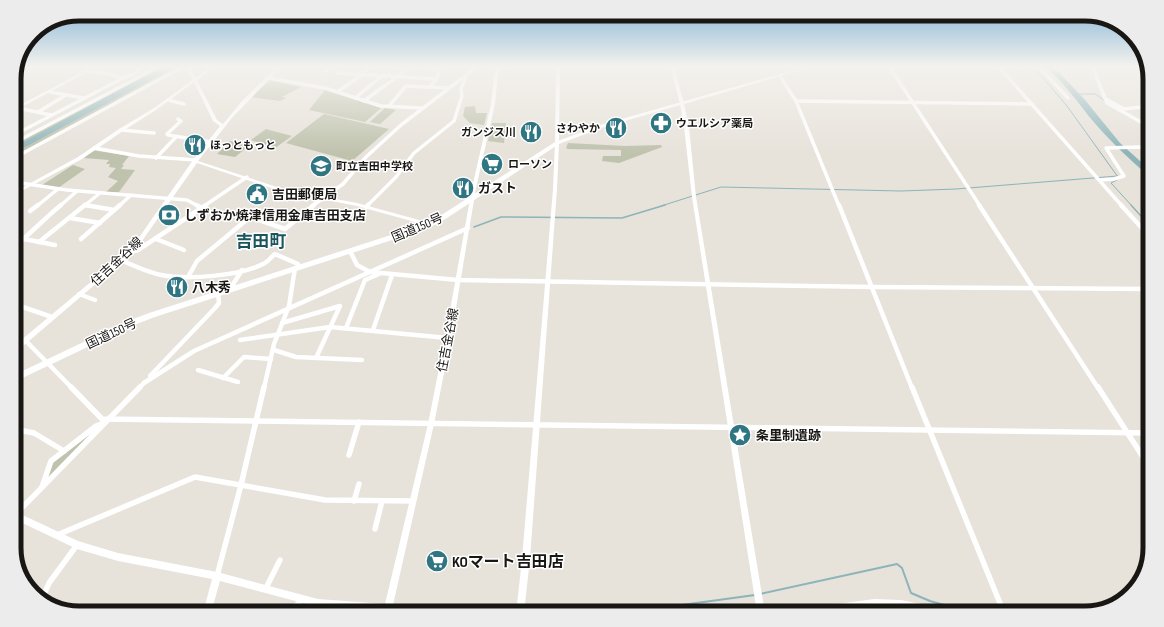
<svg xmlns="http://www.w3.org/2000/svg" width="1164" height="627" viewBox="0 0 1164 627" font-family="'Sofia Sans Condensed','Noto Sans JP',sans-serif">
	<rect width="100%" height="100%" fill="#e7e2da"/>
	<g fill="#bfc2ad">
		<polygon points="161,66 181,66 14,157 14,144"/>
		<polygon points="270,80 301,87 282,97 286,98 280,101 251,97"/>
		<polygon points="325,90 381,108 365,122 309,110"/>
		<polygon points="475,106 476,113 487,113 484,125 470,123 463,116 465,107"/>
		<polygon points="385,108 396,110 380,124 370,122"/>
		<polygon points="324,114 389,129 352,161 286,143"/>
		<polygon points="492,123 506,123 504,143 488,141"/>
		<polygon points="266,129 292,136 275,148 251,140"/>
		<polygon points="230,141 250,145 235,157 217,154"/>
		<polygon points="568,143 625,146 661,145 662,147 619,163 602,161 603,156 621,156 621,150 568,149 566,148"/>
		<polygon points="92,150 129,156 122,165 124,165 121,169 135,170 119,192 106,192 118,181 108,177 116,168 109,167 110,164 106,164 109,160 84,158"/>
		<polygon points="73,165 85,169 58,188 42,185"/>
		<polygon points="100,427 47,481 52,462"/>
	</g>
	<g fill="#8cb4b9">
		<polygon points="164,66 177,66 14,153 14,147"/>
		<path d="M1045,66H1053L1085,100L1120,143L1150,170V177C1129,159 1110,141 1092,120C1077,101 1063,82 1045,66Z"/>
	</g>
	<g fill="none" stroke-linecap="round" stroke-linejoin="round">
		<g stroke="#8cb4b9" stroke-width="1">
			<polyline points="1033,66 1067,106 1118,177"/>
			<polyline points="385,83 408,66"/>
			<polyline points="1078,94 1095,94 1104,100"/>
			<polyline points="1117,180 1111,183 1132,206"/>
			<polyline points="661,206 721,187 901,191 956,189 1118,176"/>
		</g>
		<g stroke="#8cb4b9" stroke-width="1.5">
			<polyline points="1131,205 1150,226"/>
			<polyline points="474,227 501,217 622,218 665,205"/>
		</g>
		<g stroke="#8cb4b9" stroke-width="2">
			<polyline points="760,594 897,564 902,568 911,593 930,601 972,613"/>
			<polyline points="644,613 645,610 755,595"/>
		</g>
		<g stroke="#fff" stroke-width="3.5">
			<polyline points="889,66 980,206"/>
			<polyline points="998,66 1122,206"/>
			<polyline points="1038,66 1068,98"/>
			<polyline points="1092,66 1107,103 1150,127"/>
			<polyline points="421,67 440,69"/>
			<polyline points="87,71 109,74 123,78"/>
			<polyline points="325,72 332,66"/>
			<polyline points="338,73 436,79"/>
			<polyline points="780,76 796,101 839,206"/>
			<polyline points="268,78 325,88 381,106 422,108"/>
			<polyline points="430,87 437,78 441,66"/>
			<polyline points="50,92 84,98"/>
			<polyline points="337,92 362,75 369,66"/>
			<polyline points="355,98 383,75"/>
			<polyline points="1106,99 1124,109 1150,106"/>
			<polyline points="168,100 184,104"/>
			<polyline points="364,101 411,66"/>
			<polyline points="796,101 1032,104"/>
			<polyline points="389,106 406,86 449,88"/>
			<polyline points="18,108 51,115"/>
			<polyline points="38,112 66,95"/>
			<polyline points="178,119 181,121 167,134 168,135 211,142"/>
			<polyline points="121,130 154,133"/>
			<polyline points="14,135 123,78 134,74 144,66"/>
			<polyline points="14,143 160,66"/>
			<polyline points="94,148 139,156 196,160"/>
			<polyline points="14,158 184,66"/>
			<polyline points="156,158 176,137"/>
			<polyline points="1100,180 1114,179 1124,176 1106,148 1139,147 1150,149"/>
			<polyline points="14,182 67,190 187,200 198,206"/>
			<polyline points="85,205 89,206"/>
			<polyline points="37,206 58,189"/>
			<polyline points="60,206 77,191"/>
			<polyline points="84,206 100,193"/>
			<polyline points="119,206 131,195"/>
			<polyline points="204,206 247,177"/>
			<polyline points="312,206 343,184 366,157 401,125 478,66"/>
			<polyline points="367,206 396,177 414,153 454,121 462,96 461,89 466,76"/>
		</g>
		<g stroke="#fff" stroke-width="4.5">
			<polyline points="85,205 114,210"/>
			<polyline points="196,205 203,208"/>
			<polyline points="839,205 912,388"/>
			<polyline points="979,205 1098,388"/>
			<polyline points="1121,205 1150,237"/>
			<polyline points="366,207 368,205"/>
			<polyline points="30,211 38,205"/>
			<polyline points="70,218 100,223"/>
			<polyline points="24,239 55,245"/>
			<polyline points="81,239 120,205"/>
			<polyline points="156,239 184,250"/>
			<polyline points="39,242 85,205"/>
			<path d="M14,247C30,234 45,218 61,205"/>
			<polyline points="350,251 357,265 370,272 458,280 873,287 1150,289"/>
			<polyline points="130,252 138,250 206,205"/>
			<path d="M121,260C134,266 147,272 161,275C187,280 240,276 263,264C268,262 271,257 275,254L298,264V268"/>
			<polyline points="188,277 197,261 250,217 285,229 314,205"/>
			<polyline points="230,289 242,270"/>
			<polyline points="79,294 95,300"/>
			<polyline points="14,304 52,317"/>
			<polyline points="282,323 340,306 316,358"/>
			<polyline points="346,328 365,280 379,274"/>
			<polyline points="373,330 392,275"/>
			<polyline points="25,340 72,388"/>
			<polyline points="240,340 330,327 448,338"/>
			<polyline points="274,350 296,357 362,360"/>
			<polyline points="198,370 238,382"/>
			<polyline points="150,376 215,308 219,303 218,293"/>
			<polyline points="223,378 244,357 271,359"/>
			<polyline points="144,383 194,351 468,228"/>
			<polyline points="139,388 145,382"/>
			<polyline points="264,388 274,344 289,306 295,268"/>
		</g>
		<g stroke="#fff" stroke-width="5.5">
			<polyline points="71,387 102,419 1150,433"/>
			<polyline points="912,387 1004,613"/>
			<polyline points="1098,387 1150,468"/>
			<polyline points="14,429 34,433 64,451 96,426 104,423"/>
			<polyline points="349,455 359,422"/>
			<polyline points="42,487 51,461 64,451"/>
			<polyline points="354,501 359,484"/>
			<polyline points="14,516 140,387"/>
			<polyline points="375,529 382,501"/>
			<polyline points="57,535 195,477 325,500 412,501"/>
			<polyline points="217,576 241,485 264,387"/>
			<polyline points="266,588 280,560"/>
			<polyline points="42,599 49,583 77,545"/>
			<polyline points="288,613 303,599"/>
		</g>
		<g fill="#fff" fill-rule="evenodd">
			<polygon points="94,66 99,66 14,111 14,108"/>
			<polygon points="185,66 189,66 196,78 212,66 216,66 197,80 217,120 223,124 242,101 278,66 282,66 231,119 198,161 283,189 357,203 419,220 430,226 427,228 415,222 357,206 280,191 197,163 142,241 132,253 16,352 14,352 14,346 128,251 138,239 193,160 220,126 213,121 194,82 156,110 123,131 82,159 14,195 14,192 78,157 119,129 154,108 193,80"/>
			<polygon points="495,66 499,66 495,104 476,188 451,338 434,424 393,605 439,609 442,610 443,613 383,613 318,607 220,581 211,613 203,613 212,579 118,561 77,549 14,519 14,511 78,541 118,553 217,572 318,599 385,604 428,424 445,338 472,188 491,104"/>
			<polygon points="556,66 560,66 559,143 557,189 530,559 524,613 516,613 522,559 553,189 555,143"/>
			<polygon points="670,66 674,66 684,104 689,127 696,197 765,613 757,613 692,197 684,127 680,104"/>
			<polygon points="874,599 901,600 946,609 949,610 950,613 925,613 901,608 874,607 832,613 797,613 798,610 801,609"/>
		</g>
		<polygon fill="#fff" fill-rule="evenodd" points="808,66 816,66 604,127 559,144 447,218 429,228 155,317 134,325 14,382 14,375 128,321 149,313 425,224 443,214 555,142 600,125"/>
	</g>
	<linearGradient id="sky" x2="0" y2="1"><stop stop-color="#83b4d5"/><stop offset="0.43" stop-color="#f4f2ee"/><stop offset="1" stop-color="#f4f2ee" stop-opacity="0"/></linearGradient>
	<rect width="1164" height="154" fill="url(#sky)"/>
	<defs>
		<g id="pharmacy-disc" transform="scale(1.15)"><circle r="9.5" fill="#2f7682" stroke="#fff"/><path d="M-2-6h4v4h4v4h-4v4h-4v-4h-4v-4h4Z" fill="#fff"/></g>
		<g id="restaurant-disc" transform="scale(1.15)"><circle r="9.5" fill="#2f7682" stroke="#fff"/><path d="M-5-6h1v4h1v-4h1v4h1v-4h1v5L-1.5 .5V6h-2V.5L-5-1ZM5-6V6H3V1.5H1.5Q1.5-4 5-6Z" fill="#fff"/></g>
		<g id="supermarket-disc" transform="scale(1.15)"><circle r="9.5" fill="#2f7682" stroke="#fff"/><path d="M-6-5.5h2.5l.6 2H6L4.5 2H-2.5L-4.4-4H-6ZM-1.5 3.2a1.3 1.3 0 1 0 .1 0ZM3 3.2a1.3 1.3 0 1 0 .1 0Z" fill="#fff"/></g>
		<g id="school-disc" transform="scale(1.15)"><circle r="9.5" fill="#2f7682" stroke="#fff"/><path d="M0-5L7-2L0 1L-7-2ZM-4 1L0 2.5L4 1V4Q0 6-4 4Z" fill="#fff"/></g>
		<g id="civic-disc" transform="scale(1.15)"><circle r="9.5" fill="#2f7682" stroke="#fff"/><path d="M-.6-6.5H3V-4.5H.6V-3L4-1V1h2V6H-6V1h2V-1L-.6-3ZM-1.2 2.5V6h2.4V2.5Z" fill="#fff"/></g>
		<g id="bank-disc" transform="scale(1.15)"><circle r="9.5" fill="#2f7682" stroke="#fff"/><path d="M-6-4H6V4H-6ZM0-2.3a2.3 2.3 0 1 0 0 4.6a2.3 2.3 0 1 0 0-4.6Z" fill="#fff"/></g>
		<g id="sight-disc" transform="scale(1.15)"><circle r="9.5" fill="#2f7682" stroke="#fff"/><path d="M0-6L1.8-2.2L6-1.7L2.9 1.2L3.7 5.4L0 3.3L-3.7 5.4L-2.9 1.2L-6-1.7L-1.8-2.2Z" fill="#fff"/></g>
	</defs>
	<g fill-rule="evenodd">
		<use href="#pharmacy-disc" x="661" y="123"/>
		<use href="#restaurant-disc" x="616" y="128"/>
		<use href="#restaurant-disc" x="531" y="132"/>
		<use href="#restaurant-disc" x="195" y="145"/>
		<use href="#supermarket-disc" x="492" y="164"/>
		<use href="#school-disc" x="321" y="166"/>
		<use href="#restaurant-disc" x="463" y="188"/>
		<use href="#civic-disc" x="257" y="194"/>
		<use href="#bank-disc" x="169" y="215"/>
		<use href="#restaurant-disc" x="177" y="287"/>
		<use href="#sight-disc" x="740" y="435"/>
		<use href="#supermarket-disc" x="437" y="561"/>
	</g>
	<g text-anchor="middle" stroke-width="3" stroke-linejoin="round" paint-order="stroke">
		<g font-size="11" font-weight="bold" fill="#191714" stroke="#fff" text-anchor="start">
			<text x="676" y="127">ウエルシア薬局</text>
			<text x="600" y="132" text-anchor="end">さわやか</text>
			<text x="516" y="136" text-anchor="end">ガンジス川</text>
			<text x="210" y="149">ほっともっと</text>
			<text x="508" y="168">ローソン</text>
			<text x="336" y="170">町立吉田中学校</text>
		</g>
		<g font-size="13" font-weight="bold" fill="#191714" stroke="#fff" text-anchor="start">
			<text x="478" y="193">ガスト</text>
			<text x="272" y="199">吉田郵便局</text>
			<text x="184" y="220">しずおか焼津信用金庫吉田支店</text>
			<text x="192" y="292">八木秀</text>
			<text x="756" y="440">条里制遺跡</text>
		</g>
		<g font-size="13" fill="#191714" stroke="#fff">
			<text transform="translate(417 227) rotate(-23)" y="5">国道150号</text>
			<text transform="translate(116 261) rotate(-43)" y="5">住吉金谷線</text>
			<text transform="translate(111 333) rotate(-25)" y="5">国道150号</text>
			<text transform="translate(447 340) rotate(-79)" y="5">住吉金谷線</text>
		</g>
		<g font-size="16" font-weight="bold" fill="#191714" stroke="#fff" text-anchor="start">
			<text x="452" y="567">KOマート吉田店</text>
		</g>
		<g font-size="17" font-weight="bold" fill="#1a545d" stroke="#fff">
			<text x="261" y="247">吉田町</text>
		</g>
	</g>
	<path d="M0 0H1164V627H0ZM79 21H1085A58 58 0 0 1 1143 79V548A58 58 0 0 1 1085 606H79A58 58 0 0 1 21 548V79A58 58 0 0 1 79 21Z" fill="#edecec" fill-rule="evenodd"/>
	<path fill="none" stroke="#191714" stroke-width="5" d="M79 21H1085A58 58 0 0 1 1143 79V548A58 58 0 0 1 1085 606H79A58 58 0 0 1 21 548V79A58 58 0 0 1 79 21Z"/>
</svg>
